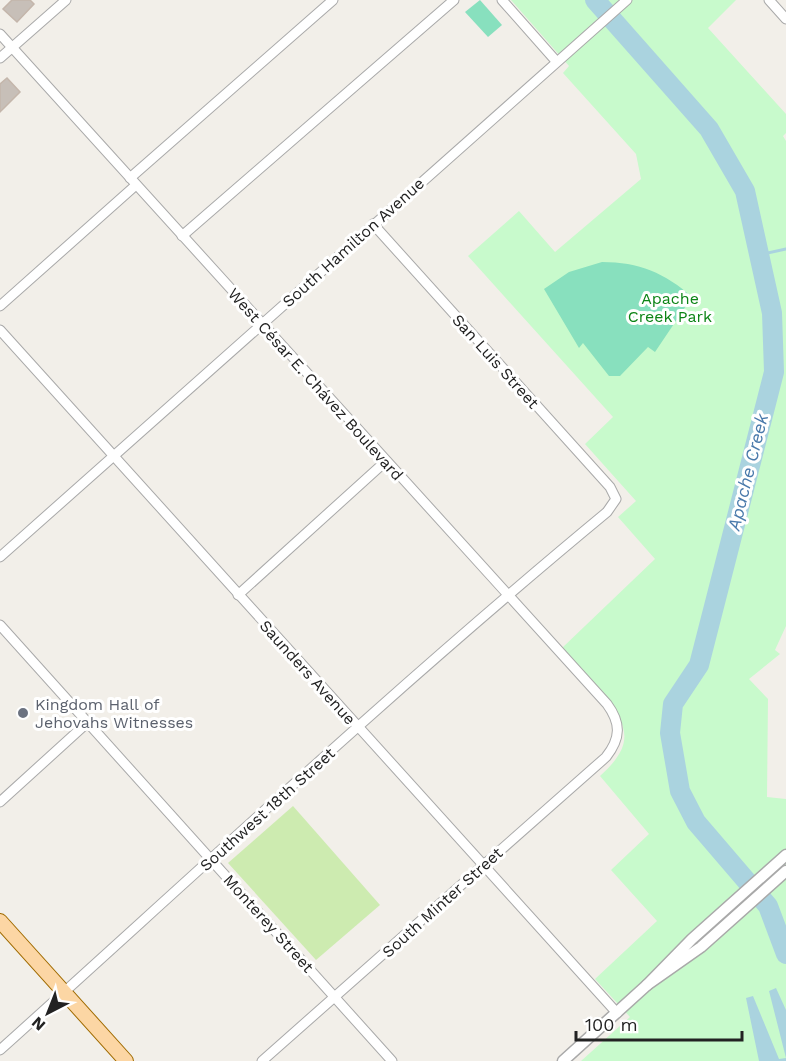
<svg xmlns="http://www.w3.org/2000/svg" width="786" height="1061" viewBox="0 0 786 1061" font-family="'Work Sans',sans-serif">
	<rect width="100%" height="100%" fill="#f2efe9"/>
	<polygon fill="#cdebb0" points="293,806 380,905 316,960 228,863"/>
	<path fill="#c8facc" d="M511,0H736L708,28L786,114V133L783,136L786,141V626L775,650L780,654L749,679L768,699L767,797L786,799V1061H581L630,1017L595,979L657,921L611,870L649,834L600,776C637,743 628,724 599,690C586,676 574,662 562,648L655,559L618,517L636,501L585,444L613,417L468,256L519,211L555,252L641,179L636,154L563,73L569,66Z"/>
	<g fill="#88e0be">
		<polygon points="480,0 502,25 488,37 465,12"/>
		<path d="M602,262C639,262 665,273 692,297L655,352L648,347L620,376H609L583,343L579,348L544,289L569,272Z"/>
	</g>
	<polygon fill="#aad3df" points="776,988 786,1010 786,1061 759,1061 746,998 753,996 779,1059 786,1058 769,991"/>
	<g fill="none" stroke-linecap="round" stroke-linejoin="round">
		<polyline stroke="#aad3df" stroke-width="3" points="759,255 786,249"/>
		<polyline stroke="#aad3df" stroke-width="20" points="595,0 709,129 745,191 772,313 774,372 699,665 673,704 670,733 680,791 696,822 768,906 786,954"/>
	</g>
	<g fill="#c7bfb8" stroke="#c4b6ab" stroke-width="1.5">
		<polygon points="12,0 30,0 34,4 17,22 3,9"/>
		<polygon points="7,78 20,92 0,112 0,84"/>
	</g>
	<g fill="none" stroke-linecap="round" stroke-linejoin="round">
		<g stroke="#a9a9a9" stroke-width="11">
			<g id="minor">
				<polyline points="502,0 556,61"/>
				<polyline points="769,0 786,19"/>
				<path d="M0,34L607,704C621,723 621,738 606,757L262,1061"/>
				<polyline points="0,58 66,0"/>
				<polyline points="130,178 333,0"/>
				<polyline points="182,236 454,0"/>
				<polyline points="0,306 136,185"/>
				<polyline points="0,330 617,1013"/>
				<polyline points="0,557 627,0"/>
				<polyline points="238,595 386,461"/>
				<polyline points="0,625 392,1061"/>
				<polyline points="0,802 88,722"/>
				<path d="M0,1050C201,869 399,684 607,512L616,499L610,487L373,224"/>
			</g>
		</g>
		<g stroke="#a9a9a9" stroke-width="13">
			<g id="tertiary">
				<polyline points="786,855 692,939 647,985 701,947 786,871"/>
				<polyline points="563,1061 647,985"/>
			</g>
		</g>
		<g stroke="#a06b00" stroke-width="16">
			<polyline id="primary" points="0,921 126,1061"/>
		</g>
		<use href="#minor" stroke="#fff" stroke-width="9"/>
		<use href="#tertiary" stroke="#fff" stroke-width="10"/>
		<use href="#primary" stroke="#fcd6a4" stroke-width="14"/>
	</g>
	<circle fill="#6b7280" stroke="#fff" stroke-width="2" cx="23" cy="713" r="6"/>
	<g text-anchor="middle" stroke-width="6" stroke-linejoin="round" paint-order="stroke">
		<g font-size="16" fill="#222" stroke="#fff">
			<text transform="translate(353 242) rotate(-42)" y="6">South Hamilton Avenue</text>
			<text transform="translate(496 361) rotate(48)" y="6">San Luis Street</text>
			<text transform="translate(316 384) rotate(48)" y="6">West César E. Chávez Boulevard</text>
			<text transform="translate(308 672) rotate(48)" y="6">Saunders Avenue</text>
			<text transform="translate(267 809) rotate(-42)" y="6">Southwest 18th Street</text>
			<text transform="translate(442 902) rotate(-42)" y="6">South Minter Street</text>
			<text transform="translate(269 923) rotate(48)" y="6">Monterey Street</text>
		</g>
		<g font-size="16" fill="#0c8416" stroke="#fff">
			<text x="670" y="304">Apache<tspan x="670" dy="18">Creek Park</tspan></text>
		</g>
		<g font-size="16" fill="#5b616d" stroke="#fff" text-anchor="start">
			<text x="35" y="710">Kingdom Hall of<tspan x="35" dy="18">Jehovahs Witnesses</tspan></text>
		</g>
		<g font-size="18" font-style="italic" fill="#4a7aab" stroke="#fff">
			<text transform="translate(748 472) rotate(-76)" y="6">Apache Creek</text>
		</g>
	</g>
	<g transform="translate(48 1013) rotate(222)" stroke="#ffffff" stroke-width="4.5" paint-order="stroke">
	<path d="M0-4.5L10 22L0 15L-10 22Z" fill="#222222"/>
	<text y="-9" font-size="16" font-weight="bold" text-anchor="middle" fill="#222222">N</text>
	</g>
	<path d="M576 1031v9h166v-9" fill="none" stroke="#222222" stroke-width="3"/>
	<text x="585" y="1031" font-size="18" fill="#222222" stroke="#ffffff" stroke-width="4.5" paint-order="stroke">100 m</text>
</svg>
